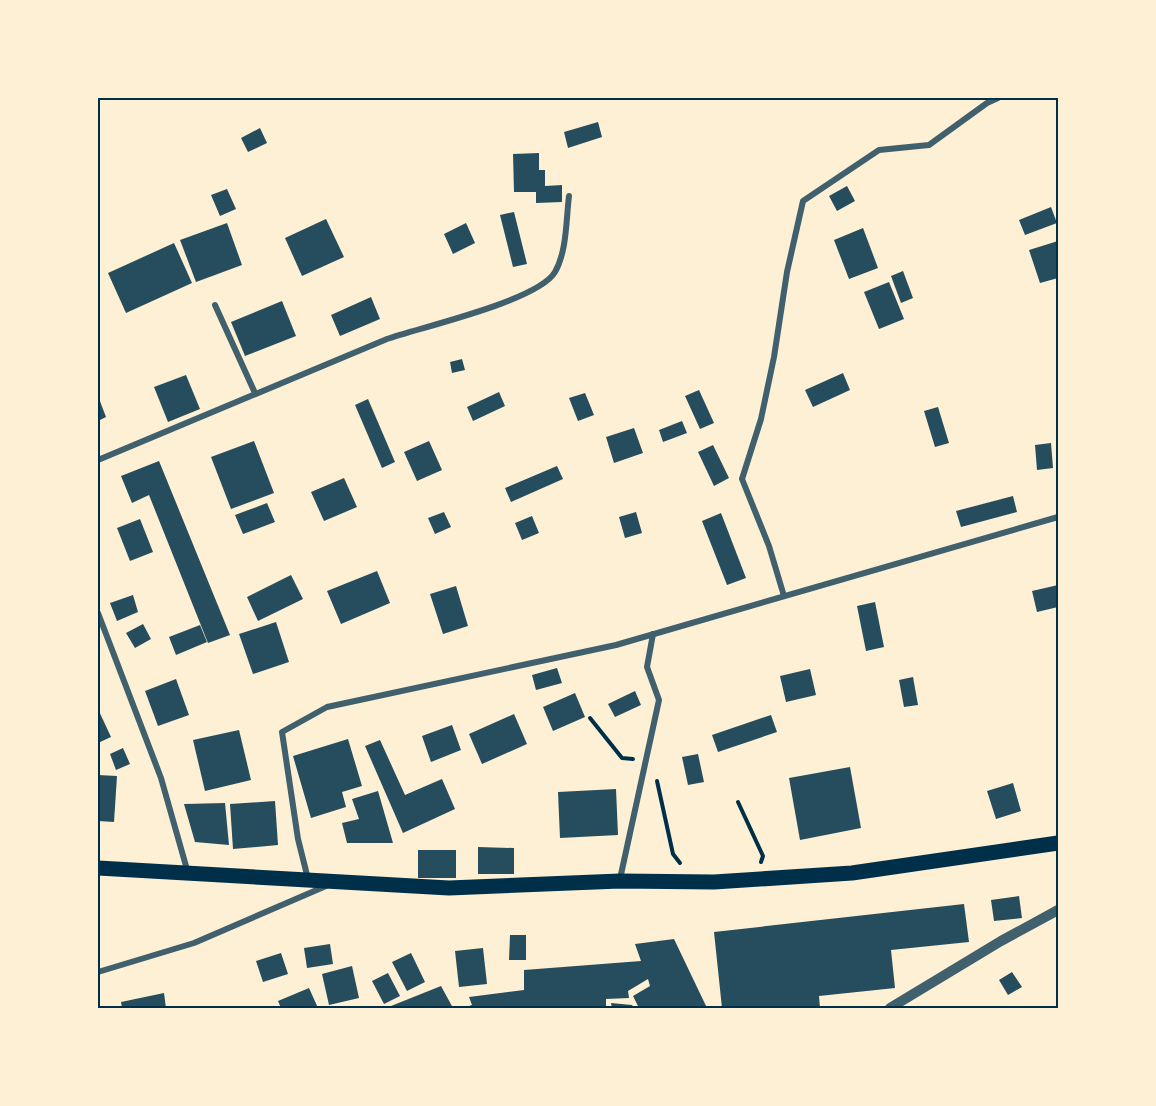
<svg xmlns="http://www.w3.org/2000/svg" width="1156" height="1106" viewBox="0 0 1156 1106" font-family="Manrope,sans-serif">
	<rect width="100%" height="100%" fill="#fdf0d5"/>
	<g fill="#264d5e">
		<polygon points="598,122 602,137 568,148 564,132"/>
		<polygon points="260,128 267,143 248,152 241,138"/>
		<polygon points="539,153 539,170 545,170 545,186 562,185 562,202 536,203 536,192 514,192 513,154"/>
		<polygon points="847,186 855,201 837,211 829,196"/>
		<polygon points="227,189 236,209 220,216 211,195"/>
		<polygon points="1051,207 1057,223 1025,235 1019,220"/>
		<polygon points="514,212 527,264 513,267 500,215"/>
		<polygon points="326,219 344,257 302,276 285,238"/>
		<polygon points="227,223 242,265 196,282 180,240"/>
		<polygon points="466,223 475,243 453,254 444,234"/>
		<polygon points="863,228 878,268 849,279 834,240"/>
		<polygon points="1058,241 1058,278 1040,283 1029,250"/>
		<polygon points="174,243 192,283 126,313 108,273"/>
		<polygon points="903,271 913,298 901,303 891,276"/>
		<polygon points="889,282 904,319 879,329 864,292"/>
		<polygon points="371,297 380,319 340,336 331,315"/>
		<polygon points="282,301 296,336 245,356 231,322"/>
		<polygon points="462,359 465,370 452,373 450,362"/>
		<polygon points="843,373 850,390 813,407 805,390"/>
		<polygon points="186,375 200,409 168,422 154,387"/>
		<polygon points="699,390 714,423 700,429 685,396"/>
		<polygon points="499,392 505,406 473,421 467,407"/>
		<polygon points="585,393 594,415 578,421 569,398"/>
		<polygon points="98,396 106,417 98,421"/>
		<polygon points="368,399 395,462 382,468 355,405"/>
		<polygon points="938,407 949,443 935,447 924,411"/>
		<polygon points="682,421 687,433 663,442 659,430"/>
		<polygon points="634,428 643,453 614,463 606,437"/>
		<polygon points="254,441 274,493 231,509 211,457"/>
		<polygon points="429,441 442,470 417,481 404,452"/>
		<polygon points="1051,443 1053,468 1037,470 1035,445"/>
		<polygon points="713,445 729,478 714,486 698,452"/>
		<polygon points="159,461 230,635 208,643 149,495 132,503 121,476"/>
		<polygon points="557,466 563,479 511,502 505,488"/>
		<polygon points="344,478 357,507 324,521 311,492"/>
		<polygon points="1013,496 1017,512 961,527 956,511"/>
		<polygon points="267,503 275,522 243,534 235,515"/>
		<polygon points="444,512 451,527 435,534 428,518"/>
		<polygon points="636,512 642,533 625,538 619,517"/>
		<polygon points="721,513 746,578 727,585 702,521"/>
		<polygon points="532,516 539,533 522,540 515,523"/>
		<polygon points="140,519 153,552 130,561 117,528"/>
		<polygon points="377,571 390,603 341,624 327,591"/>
		<polygon points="291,575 303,599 258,621 247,597"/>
		<polygon points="1058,585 1058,607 1037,612 1032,591"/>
		<polygon points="456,586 468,626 443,634 430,594"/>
		<polygon points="133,595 138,612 117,621 110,603"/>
		<polygon points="875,602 884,647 866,651 857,606"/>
		<polygon points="276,622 289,662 253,674 239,634"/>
		<polygon points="143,624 151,639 135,648 126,633"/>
		<polygon points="200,625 207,642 176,655 169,637"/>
		<polygon points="557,668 562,683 536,690 532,675"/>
		<polygon points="810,669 816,695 786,702 780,676"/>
		<polygon points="913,677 918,705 904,707 899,680"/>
		<polygon points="176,679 189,715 158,726 145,691"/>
		<polygon points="635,691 641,705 615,717 608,704"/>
		<polygon points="575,693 585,717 553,731 543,707"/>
		<polygon points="98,709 111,737 98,743"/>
		<polygon points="514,714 527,744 482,764 469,734"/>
		<polygon points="771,715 777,732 718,752 712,735"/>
		<polygon points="452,725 461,750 431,762 422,736"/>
		<polygon points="239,730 251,780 205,791 193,740"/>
		<polygon points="348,739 362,786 342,792 346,807 311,818 293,756"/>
		<polygon points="380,740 405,795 442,779 455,809 403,833 365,746"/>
		<polygon points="123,748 130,764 116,770 110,754"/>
		<polygon points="698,754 704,782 688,785 682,757"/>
		<polygon points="850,767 861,828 800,840 789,778"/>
		<polygon points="98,775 117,776 114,822 98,821"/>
		<polygon points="1013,783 1021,811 996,819 987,791"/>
		<polygon points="616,789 618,835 560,838 558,792"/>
		<polygon points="378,791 393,843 347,843 342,823 359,819 352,799"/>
		<polygon points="275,801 278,845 233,849 230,804"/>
		<polygon points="225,803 229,845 195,842 184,804"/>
		<polygon points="478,847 514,848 514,874 478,874"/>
		<rect x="418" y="850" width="38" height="28"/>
		<polygon points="1019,896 1022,918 994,921 991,900"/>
		<polygon points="964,904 969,942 891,950 895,988 819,996 820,1008 722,1008 714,932"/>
		<polygon points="510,935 526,935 526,960 509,960"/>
		<polygon points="674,939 707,1008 639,1008 633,996 650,986 648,979 628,991 629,998 606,999 606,1008 463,1008 472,1005 469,997 524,990 524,970 641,961 635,944"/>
		<polygon points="330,944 333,964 307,968 304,948"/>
		<polygon points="483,948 487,984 459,987 455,951"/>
		<polygon points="281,953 288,974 263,982 256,961"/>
		<polygon points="411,953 425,982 407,991 392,962"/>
		<polygon points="352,966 359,998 329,1005 322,974"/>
		<polygon points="1012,972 1022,987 1008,995 999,980"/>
		<polygon points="388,973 400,996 384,1004 372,981"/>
		<polygon points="441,986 453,1008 386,1008"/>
		<polygon points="309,988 318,1008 281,1008 278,1001"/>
		<polygon points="164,993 166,1008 122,1008 121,1002"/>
		<polygon points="611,1003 632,1005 634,1008 612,1008"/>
	</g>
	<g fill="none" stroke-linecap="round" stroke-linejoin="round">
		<g stroke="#003049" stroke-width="4">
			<polyline points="590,718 622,758 633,759"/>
			<polyline points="657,781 673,854 680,863"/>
			<polyline points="738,802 763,856 761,862"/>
		</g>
		<g stroke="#3f606c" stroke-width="6">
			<polyline points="215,305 255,393"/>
			<path d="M98,460L387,339C421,327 538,301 555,272C567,251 566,220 569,196"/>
			<polyline points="784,596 769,546 742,479 761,419 774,357 787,272 803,201 879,150 929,145 987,103 998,98"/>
			<polyline points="98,613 161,778 188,873"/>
			<polyline points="308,879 298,839 282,732 327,707 616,645 1058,517"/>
			<polyline points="620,879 659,700 647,667 653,634"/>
			<polyline points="98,972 194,943 326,886"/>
		</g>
		<polyline stroke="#3f606c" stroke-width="10" points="890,1008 1001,941 1058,910"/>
		<polyline stroke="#003049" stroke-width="15" points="98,868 449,888 620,881 714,882 852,873 1058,843"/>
	</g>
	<rect width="1156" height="1106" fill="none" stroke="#fdf0d5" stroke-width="198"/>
	<rect x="99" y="99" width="958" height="908" fill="none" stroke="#003049" stroke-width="2"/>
</svg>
